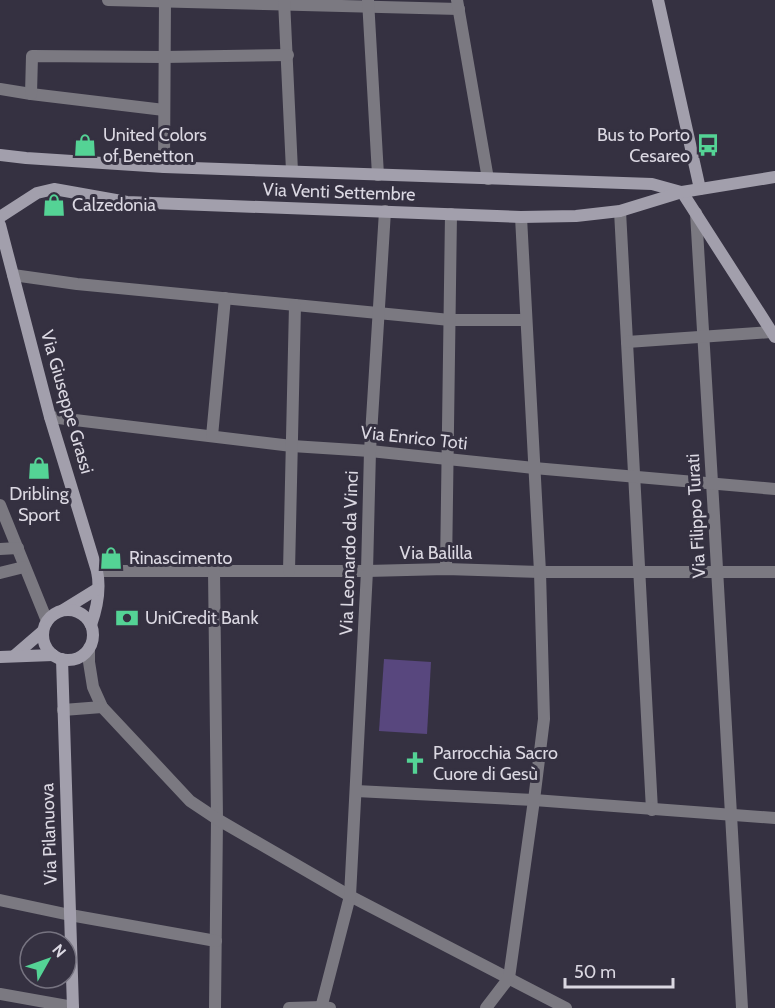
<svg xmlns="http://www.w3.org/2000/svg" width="775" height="1008" viewBox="0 0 775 1008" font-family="Cabin,sans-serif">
	<rect width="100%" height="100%" fill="#353141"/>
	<polygon fill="#58477e" points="384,659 431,662 427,734 379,731"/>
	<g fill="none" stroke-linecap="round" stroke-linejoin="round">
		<g stroke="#7b7981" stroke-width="12">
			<polyline points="108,0 459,9"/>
			<polyline points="284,0 292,171"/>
			<polyline points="368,0 378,175"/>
			<polyline points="457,0 488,179"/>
			<polyline points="0,89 31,94 164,110"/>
			<polyline points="31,94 32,56 164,57 288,55"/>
			<polyline points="164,167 165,0"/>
			<polyline points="620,211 652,810"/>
			<path d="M696,213C711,478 729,743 742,1008"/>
			<polyline points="13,275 77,284 450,320 526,320"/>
			<polyline points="627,342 771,332"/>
			<polyline points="50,417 292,446 370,451 534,468 775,489"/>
			<polyline points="212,436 225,298"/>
			<polyline points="0,505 47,621"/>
			<polyline points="0,549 18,548"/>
			<polyline points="446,569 451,214"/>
			<polyline points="97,571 367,571 446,569 540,572 775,572"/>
			<polyline points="214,571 217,819 215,1008"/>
			<polyline points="289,571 295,305"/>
			<polyline points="0,573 24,567"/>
			<polyline points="89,648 89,662 93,687 102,707 190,801 217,819 350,896 566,1008"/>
			<polyline points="63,710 102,707"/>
			<polyline points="356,791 534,800 775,818"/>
			<polyline points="0,900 70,915 216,941"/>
			<polyline points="0,994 73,1007"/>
			<polyline points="289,1008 322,1007 330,1008"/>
			<polyline points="321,1008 350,896 367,571 370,451 385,211"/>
			<polyline points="486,1008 509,978 534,800 544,719 540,572 521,217"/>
		</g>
		<g stroke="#a29fac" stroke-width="12">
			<polyline points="658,0 700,189"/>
			<polyline points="0,155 26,158 164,167 652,184 681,192"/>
			<polyline points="682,192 775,337"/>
			<polyline points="0,217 37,193 54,189 127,202 521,217 576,216 620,211 682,192 775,177"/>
			<path d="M0,225L50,417L97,571C101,590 97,608 91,625"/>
			<polyline points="63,610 97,589"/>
			<circle cx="68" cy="635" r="25"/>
			<polyline points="14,656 43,631"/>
			<polyline points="0,657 53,655"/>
			<polyline points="62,659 73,1008"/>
		</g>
	</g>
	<defs>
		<g id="shop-bare" transform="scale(1.8)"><path d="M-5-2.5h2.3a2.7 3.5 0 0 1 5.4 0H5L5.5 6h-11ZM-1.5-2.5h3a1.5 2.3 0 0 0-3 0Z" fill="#54d395" stroke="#353141" stroke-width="2.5" paint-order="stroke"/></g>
		<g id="bus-bare" transform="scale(1.8)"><path d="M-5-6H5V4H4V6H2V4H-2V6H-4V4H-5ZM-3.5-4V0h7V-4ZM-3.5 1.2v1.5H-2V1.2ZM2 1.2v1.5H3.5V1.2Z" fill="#54d395" stroke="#353141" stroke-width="2.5" paint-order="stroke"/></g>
		<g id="bank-bare" transform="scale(1.8)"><path d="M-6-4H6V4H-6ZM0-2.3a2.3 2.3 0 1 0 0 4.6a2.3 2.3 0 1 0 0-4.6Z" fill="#54d395" stroke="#353141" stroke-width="2.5" paint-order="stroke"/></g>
		<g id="church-bare" transform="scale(1.8)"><path d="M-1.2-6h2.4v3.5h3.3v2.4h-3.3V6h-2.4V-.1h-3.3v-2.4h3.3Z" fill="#54d395" stroke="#353141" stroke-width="2.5" paint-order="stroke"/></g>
	</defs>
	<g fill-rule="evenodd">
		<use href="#shop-bare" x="85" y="145"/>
		<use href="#bus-bare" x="708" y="145"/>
		<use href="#shop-bare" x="54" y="205"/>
		<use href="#shop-bare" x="39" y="468"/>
		<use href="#shop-bare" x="111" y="558"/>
		<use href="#bank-bare" x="127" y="618"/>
		<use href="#church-bare" x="415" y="763"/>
	</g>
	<g text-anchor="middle" stroke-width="6" stroke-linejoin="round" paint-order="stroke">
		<g font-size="18" fill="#dbd8e2" stroke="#353141" text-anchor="start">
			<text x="103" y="141">United Colors<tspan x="103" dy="21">of Benetton</tspan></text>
			<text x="690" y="141" text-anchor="end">Bus to Porto<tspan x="690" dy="21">Cesareo</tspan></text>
			<text x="72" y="211">Calzedonia</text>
			<text x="39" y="500" text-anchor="middle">Dribling<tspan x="39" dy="21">Sport</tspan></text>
			<text x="129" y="564">Rinascimento</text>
			<text x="145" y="624">UniCredit Bank</text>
			<text x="433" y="759">Parrocchia Sacro<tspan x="433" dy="21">Cuore di Gesù</tspan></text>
		</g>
		<g font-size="18" fill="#dbd8e2" stroke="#353141">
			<text transform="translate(339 192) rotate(2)" y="6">Via Venti Settembre</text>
			<text transform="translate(67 402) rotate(74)" y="6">Via Giuseppe Grassi</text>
			<text transform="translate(414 438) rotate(6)" y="6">Via Enrico Toti</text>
			<text transform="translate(696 516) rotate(-93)" y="6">Via Filippo Turati</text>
			<text transform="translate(349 553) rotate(-88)" y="6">Via Leonardo da Vinci</text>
			<text x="436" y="559">Via Balilla</text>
			<text transform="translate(49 834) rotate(-92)" y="6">Via Pilanuova</text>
		</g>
	</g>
	<g transform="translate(48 960) rotate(50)"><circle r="28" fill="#353141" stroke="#777481" stroke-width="1.5"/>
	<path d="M0-4.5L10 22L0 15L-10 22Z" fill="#54d395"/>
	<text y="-9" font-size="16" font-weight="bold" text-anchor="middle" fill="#dbd8e2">N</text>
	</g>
	<path d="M565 978v9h108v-9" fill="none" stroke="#dbd8e2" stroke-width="3"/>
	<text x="574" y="978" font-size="18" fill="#dbd8e2" stroke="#353141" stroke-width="4.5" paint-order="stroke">50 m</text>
</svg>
